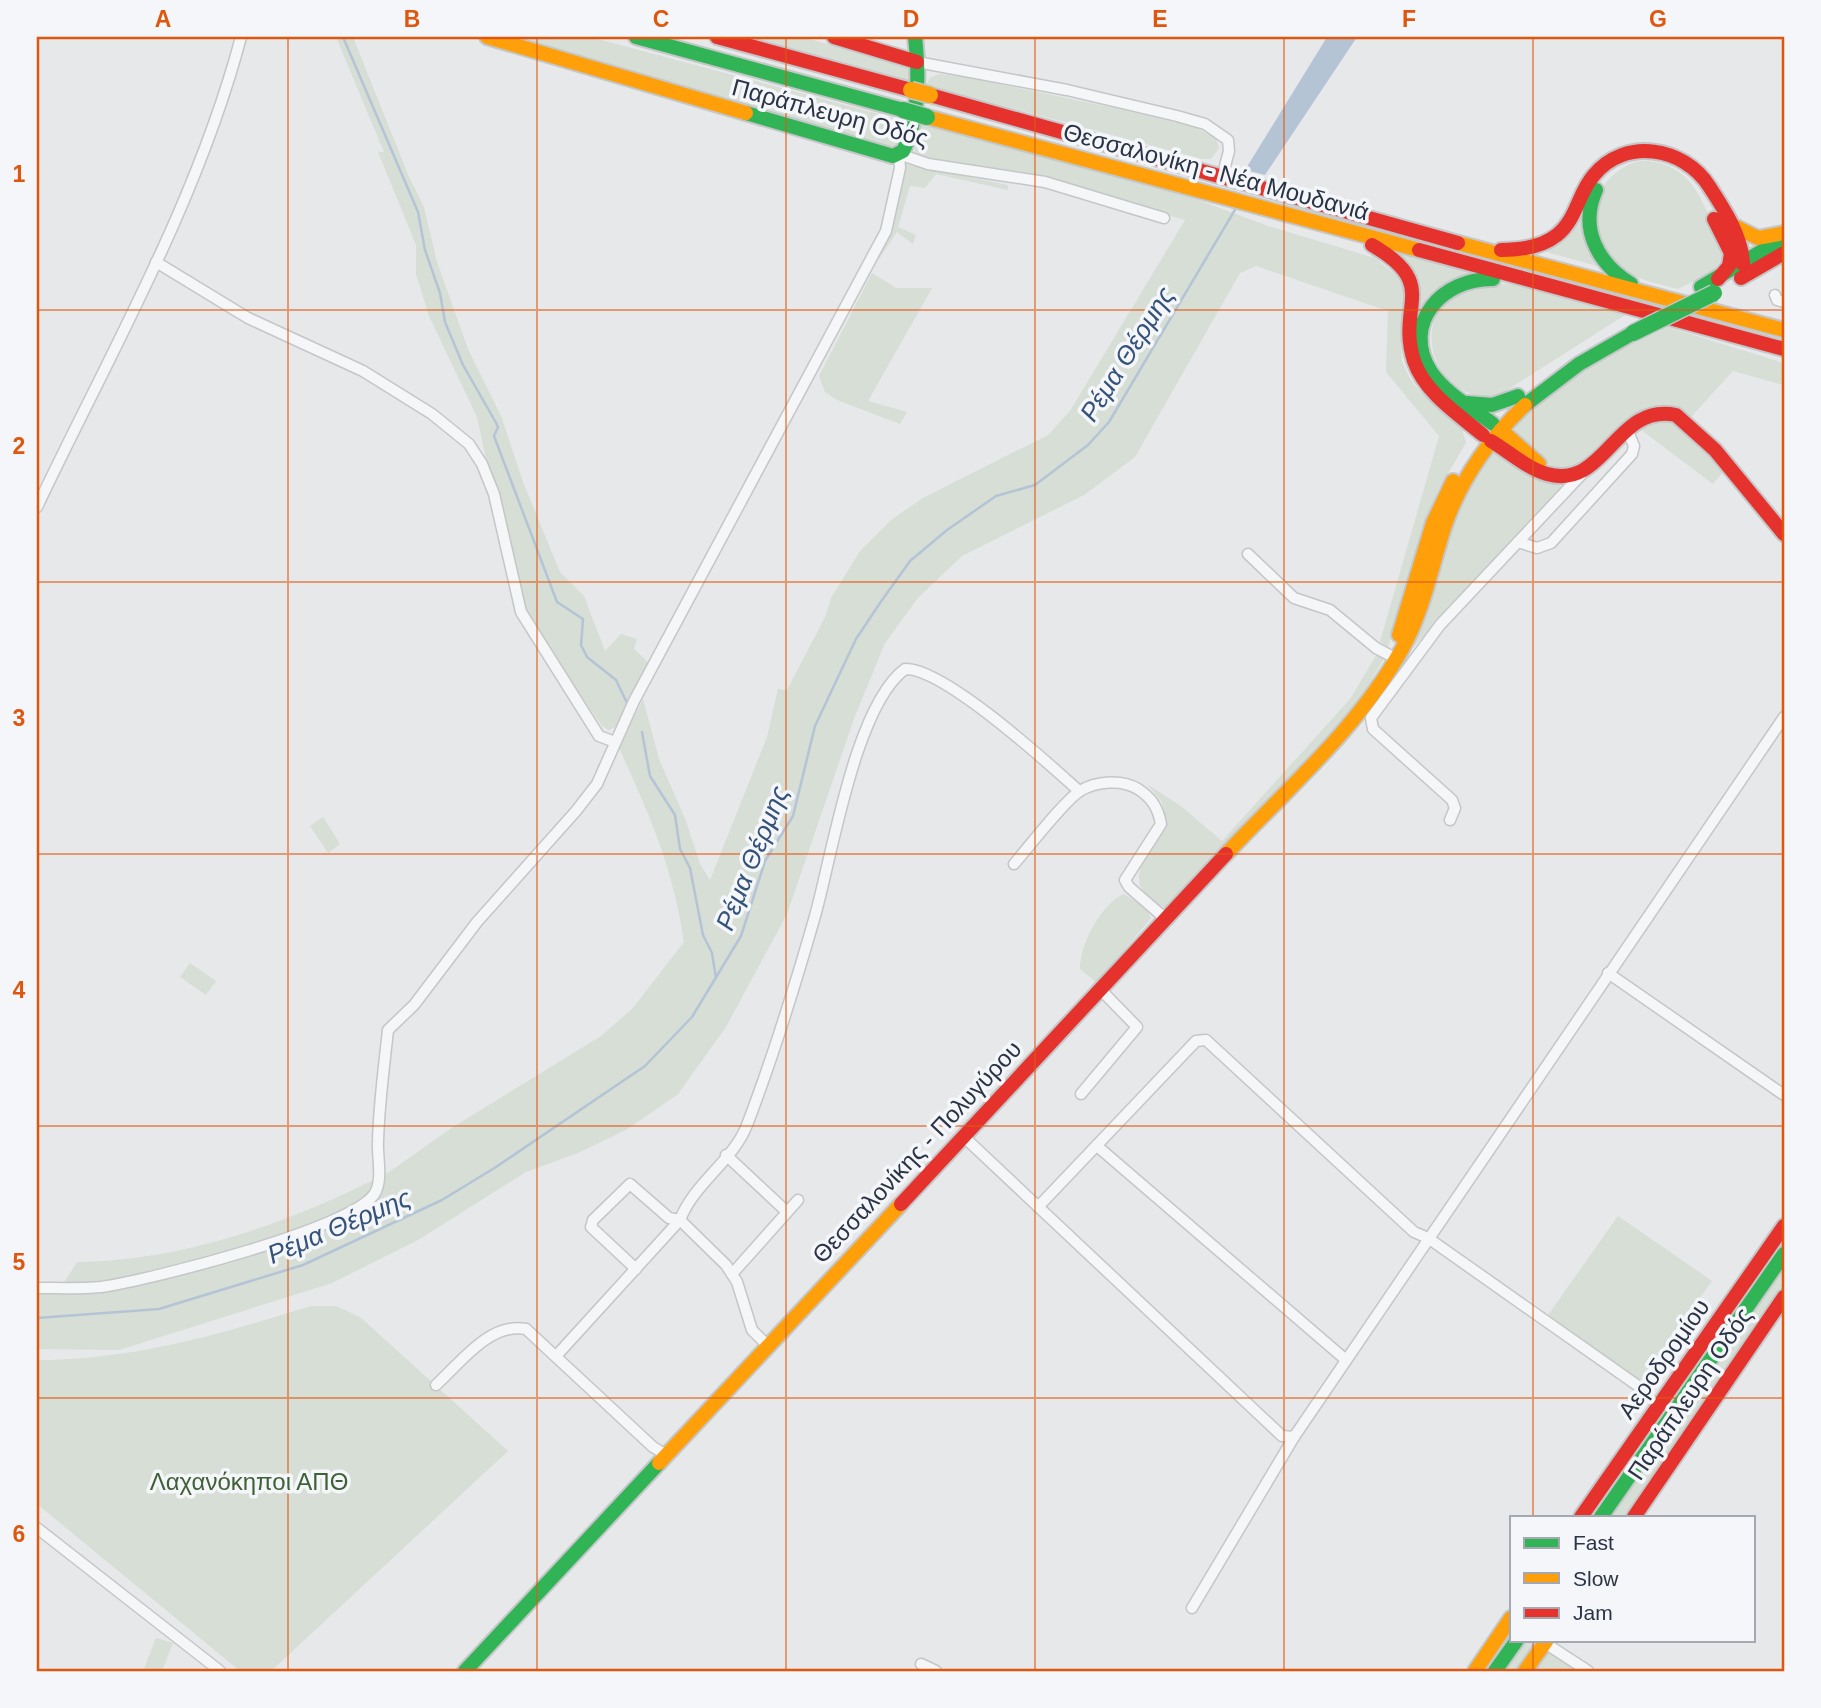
<svg xmlns="http://www.w3.org/2000/svg" width="1821" height="1708" viewBox="0 0 1821 1708" font-family="Arial,sans-serif">
	<rect width="100%" height="100%" fill="#e6e8ea"/>
	<g fill="#d6ded6">
		<polygon points="336,37 353,37 409,177 424,207 437,262 468,349 501,416 523,482 560,572 584,596 605,651 621,634 637,639 634,649 650,664 625,722 609,730 602,726 527,618 501,498 486,459 477,417 429,316 416,274 416,245 378,152 384,152"/>
		<polygon points="497,37 590,37 909,122 901,144 888,150"/>
		<polygon points="744,37 803,37 902,66 913,72 917,84"/>
		<polygon points="939,74 965,77 1119,109 1194,127 1216,138 1219,148 1211,159 1202,159 926,85 931,77"/>
		<path d="M918,123L1193,198L1268,226L1375,258L1397,276L1403,288L1405,300L1401,345L1402,361L1409,377L1418,389L1462,429L1466,443L1438,490L1388,647L1380,642L1439,436L1386,372L1388,311L1256,266L1240,273L1135,457L1084,495L962,556L918,598L885,643L855,716L787,914L726,1027L678,1094L626,1130L578,1153L526,1172L418,1240L332,1283L119,1350L37,1349V1290L103,1291L288,1242L348,1220L367,1207L376,1198L382,1177L453,1127L601,1036L632,1009L684,942C673,867 650,816 619,748L643,699L659,759L686,821L700,864L710,880L767,737L778,689L787,690L825,617L831,598L860,551L891,520L923,498L1048,435L1070,411L1185,220L1049,181L919,157L914,154Z"/>
		<path d="M1639,161C1693,160 1702,202 1721,244C1728,271 1698,278 1678,289C1660,284 1637,280 1622,269C1579,239 1587,176 1639,161Z"/>
		<polygon points="906,164 1008,185 1008,190 936,174 925,188 910,186 898,227 916,235 913,244 897,232 879,259 876,257 890,232"/>
		<polygon points="1589,193 1608,269 1528,247 1542,243"/>
		<polygon points="1397,250 1474,270 1422,317"/>
		<polygon points="872,273 896,288 932,288 868,401 907,412 900,424 837,400 825,392 819,376"/>
		<path d="M1496,283L1523,286L1625,315L1496,397C1426,401 1407,307 1469,286C1477,283 1488,284 1496,283Z"/>
		<path d="M1658,324L1784,363V385L1733,371L1691,417C1643,381 1610,447 1573,470C1550,471 1516,449 1514,425L1545,389Z"/>
		<path d="M1659,419C1691,422 1705,449 1723,472L1713,484L1636,426Z"/>
		<polygon points="1500,452 1559,483 1561,488 1405,656 1455,509 1487,455"/>
		<path d="M1378,652L1385,657L1357,704L1168,908C1159,907 1155,902 1149,897C1123,874 1154,850 1166,826L1162,802L1147,784L1182,807L1222,841L1350,699Z"/>
		<polygon points="323,817 340,844 328,853 310,826"/>
		<path d="M1124,894L1146,908L1151,918L1097,983L1080,969C1079,945 1102,903 1124,894Z"/>
		<polygon points="190,963 216,981 206,995 180,977"/>
		<path d="M375,1179L374,1185L361,1204L274,1240L126,1281L62,1286L77,1262C180,1261 284,1225 375,1179Z"/>
		<polygon points="1618,1216 1712,1281 1641,1380 1546,1318"/>
		<polygon points="1784,1263 1784,1288 1627,1517 1608,1517"/>
		<path d="M311,1306H336L360,1317L508,1451L271,1671H240L37,1504V1360C132,1360 221,1334 311,1306Z"/>
		<polygon points="156,1638 173,1643 162,1671 143,1671"/>
		<polygon points="1523,1640 1542,1640 1520,1671 1501,1671"/>
		<polygon points="1547,1647 1580,1670 1579,1671 1530,1671"/>
	</g>
	<polygon fill="#b4c4d5" points="1327,37 1357,37 1265,175 1245,170"/>
	<g fill="none" stroke-linecap="round" stroke-linejoin="round">
		<g stroke="#b4c4d5" stroke-width="2.5">
			<polyline points="343,37 418,212 425,250 440,293 445,322 463,365 495,421 498,427 494,436 557,602 583,619 581,645 587,657 616,680 628,705"/>
			<polyline points="642,732 650,776 675,815 680,849 690,868 703,935 712,953 716,978"/>
			<polyline points="37,1318 159,1309 303,1265 442,1200 496,1167 645,1066 692,1017 741,936 765,861 793,816 815,726 856,639 880,603 910,561 947,530 996,496 1035,485 1088,445 1109,422 1236,208"/>
		</g>
		<g stroke="#c4c6c8" stroke-width="13">
			<g id="street">
				<polyline points="917,62 1067,90 1177,116 1205,124 1228,140 1229,151 1225,166"/>
				<polyline points="156,262 248,318 363,371 432,414 469,444 482,464 494,494 521,612 599,736 615,742"/>
				<polyline points="1775,295 1777,300 1784,302"/>
				<path d="M37,507C110,353 197,203 241,37"/>
				<polyline points="1518,542 1537,548 1551,543 1632,454 1634,446 1627,429"/>
				<polyline points="1248,554 1294,598 1330,610 1376,648 1395,658"/>
				<polyline points="1450,820 1455,808 1452,800 1373,729 1371,718 1440,625 1581,475"/>
				<path d="M1014,864C1028,848 1065,800 1080,791C1096,781 1122,779 1138,789C1152,798 1158,808 1161,824L1125,880L1129,887L1167,920"/>
				<polyline points="1608,973 1784,1095"/>
				<polyline points="1081,1094 1137,1027 1101,990"/>
				<polyline points="963,1136 1282,1436 1294,1437 1784,717"/>
				<polyline points="1097,1146 1346,1360"/>
				<polyline points="726,1155 787,1212"/>
				<polyline points="1038,1207 1196,1041 1206,1040 1414,1232 1428,1238 1641,1388"/>
				<polyline points="636,1269 591,1227 593,1220 630,1184 669,1218 680,1220 726,1265 737,1282 752,1330 767,1345"/>
				<polyline points="732,1274 798,1200"/>
				<path d="M37,1288C58,1288 79,1289 101,1287C146,1281 355,1228 375,1193C383,1179 377,1157 378,1141C379,1104 384,1067 388,1030L414,1005L477,922L576,811L597,784L634,701L886,231L900,168L899,154L928,164L1045,182L1164,218"/>
				<path d="M557,1355L680,1220C694,1183 733,1161 747,1125C773,1057 795,986 815,916C832,856 855,706 905,669C944,668 1048,763 1079,791"/>
				<path d="M436,1385C461,1362 490,1322 526,1329L653,1447L668,1456"/>
				<polyline points="37,1528 220,1671"/>
				<polyline points="1192,1608 1294,1437"/>
				<polyline points="1545,1643 1588,1671"/>
				<polyline points="921,1664 936,1671"/>
			</g>
		</g>
		<g stroke="#c4c6c8" stroke-width="18">
			<g id="fast">
				<polyline points="636,37 903,110"/>
				<path d="M746,113L893,156L903,151C920,117 919,73 915,37"/>
				<path d="M1596,190C1579,228 1597,263 1631,284"/>
				<path d="M1493,279C1443,278 1400,323 1431,372C1446,394 1472,408 1493,424"/>
				<polyline points="1701,287 1784,238"/>
				<polyline points="1467,403 1492,405 1518,396"/>
				<polyline points="1525,405 1579,364 1633,333"/>
				<polyline points="1601,1517 1784,1254"/>
				<polyline points="465,1671 659,1463"/>
				<polyline points="1495,1671 1517,1640"/>
			</g>
		</g>
		<g stroke="#c4c6c8" stroke-width="18">
			<g id="slow">
				<polyline points="487,37 746,113"/>
				<polyline points="927,117 1419,250"/>
				<polyline points="1732,225 1758,238 1784,233"/>
				<polyline points="1458,243 1784,330"/>
				<polyline points="1501,430 1539,464"/>
				<polyline points="1399,635 1433,523 1453,481"/>
				<path d="M1226,854C1286,790 1359,727 1402,649C1423,611 1431,569 1444,528C1460,480 1488,440 1525,405"/>
				<polyline points="659,1463 901,1204"/>
				<polyline points="1475,1671 1511,1618"/>
				<polyline points="1525,1671 1547,1640"/>
			</g>
		</g>
		<g stroke="#c4c6c8" stroke-width="18">
			<g id="jam">
				<polyline points="717,37 911,90"/>
				<polyline points="834,37 917,62"/>
				<polyline points="930,95 1458,243"/>
				<polyline points="1714,219 1731,253 1743,264"/>
				<path d="M1372,245C1441,285 1396,305 1414,361C1425,393 1458,414 1483,435"/>
				<polyline points="1419,250 1784,349"/>
				<path d="M1501,250C1520,250 1542,247 1557,235C1577,219 1578,193 1594,175C1625,137 1684,147 1709,186C1724,209 1742,236 1743,264"/>
				<polyline points="1741,278 1784,253"/>
				<polyline points="1718,279 1729,266 1731,253"/>
				<path d="M1491,441C1508,451 1528,469 1547,474C1605,491 1616,402 1676,415L1715,450L1784,534"/>
				<polyline points="901,1204 1226,854"/>
				<polyline points="1581,1517 1784,1226"/>
				<polyline points="1634,1517 1784,1297"/>
			</g>
		</g>
		<use href="#street" stroke="#f5f6f7" stroke-width="10"/>
		<use href="#fast" stroke="#30b455" stroke-width="14"/>
		<use href="#slow" stroke="#ff9f0a" stroke-width="14"/>
		<use href="#jam" stroke="#e5322d" stroke-width="14"/>
		<g stroke="#c2c5c8" stroke-width="19" stroke-linecap="butt">
			<g id="fast-bridge">
				<polyline points="903,110 927,117"/>
				<polyline points="1633,333 1714,293"/>
			</g>
		</g>
		<g stroke="#c2c5c8" stroke-width="19" stroke-linecap="butt">
			<polyline id="slow-bridge" points="911,90 930,95"/>
		</g>
		<use href="#fast-bridge" stroke="#30b455" stroke-width="16"/>
		<use href="#slow-bridge" stroke="#ff9f0a" stroke-width="16"/>
	</g>
	<path fill="none" stroke="#df570f" stroke-width="2" stroke-opacity="0.55" d="M288,37V1671M537,37V1671M786,37V1671M1035,37V1671M1284,37V1671M1533,37V1517M37,310H1784M37,582H1784M37,854H1784M37,1126H1784M37,1398H1784M1533,1640V1671"/>
	<g text-anchor="middle" stroke-width="7" stroke-linejoin="round" paint-order="stroke">
		<g font-size="24" fill="#2b3445" stroke="#f4f6f9">
			<text transform="translate(830 113) rotate(15)" y="8">Παράπλευρη Οδός</text>
			<text transform="translate(1216 172) rotate(15)" y="8">Θεσσαλονίκη - Νέα Μουδανιά</text>
			<text transform="translate(917 1152) rotate(-47)" y="8">Θεσσαλονίκης - Πολυγύρου</text>
			<text transform="translate(1664 1359) rotate(-55)" y="8">Αεροδρομίου</text>
			<text transform="translate(1690 1394) rotate(-56)" y="8">Παράπλευρη Οδός</text>
		</g>
		<g font-size="24" fill="#3f6138" stroke="#f4f6f9">
			<text x="249" y="1490">Λαχανόκηποι ΑΠΘ</text>
		</g>
		<g font-size="26" font-style="italic" fill="#34527a" stroke="#f4f6f9">
			<text transform="translate(1127 354) rotate(-58)" y="9">Ρέμα Θέρμης</text>
			<text transform="translate(752 858) rotate(-68)" y="9">Ρέμα Θέρμης</text>
			<text transform="translate(339 1226) rotate(-23)" y="9">Ρέμα Θέρμης</text>
		</g>
	</g>
	<rect width="1821" height="1708" fill="none" stroke="#f4f6f9" stroke-width="77"/>
	<rect x="1510" y="1516" width="245" height="126" fill="#f4f6f9" stroke="#a4a8b1" stroke-width="2"/>
	<rect x="1524" y="1538" width="35" height="10" fill="#30b455" stroke="#a4a8b1" stroke-width="2"/>
	<text x="1573" y="1550" font-size="21" fill="#2b3445">Fast</text>
	<rect x="1524" y="1573" width="35" height="10" fill="#ff9f0a" stroke="#a4a8b1" stroke-width="2"/>
	<text x="1573" y="1586" font-size="21" fill="#2b3445">Slow</text>
	<rect x="1524" y="1608" width="35" height="10" fill="#e5322d" stroke="#a4a8b1" stroke-width="2"/>
	<text x="1573" y="1620" font-size="21" fill="#2b3445">Jam</text>
	<rect x="38" y="38" width="1745" height="1632" fill="none" stroke="#df570f" stroke-width="2.5"/>
	<g font-size="23" text-anchor="middle" font-weight="bold" fill="#df570f">
		<text x="163" y="27">A</text>
		<text x="412" y="27">B</text>
		<text x="661" y="27">C</text>
		<text x="911" y="27">D</text>
		<text x="1160" y="27">E</text>
		<text x="1409" y="27">F</text>
		<text x="1658" y="27">G</text>
		<text x="19" y="182">1</text>
		<text x="19" y="454">2</text>
		<text x="19" y="726">3</text>
		<text x="19" y="998">4</text>
		<text x="19" y="1270">5</text>
		<text x="19" y="1542">6</text>
	</g>
</svg>
